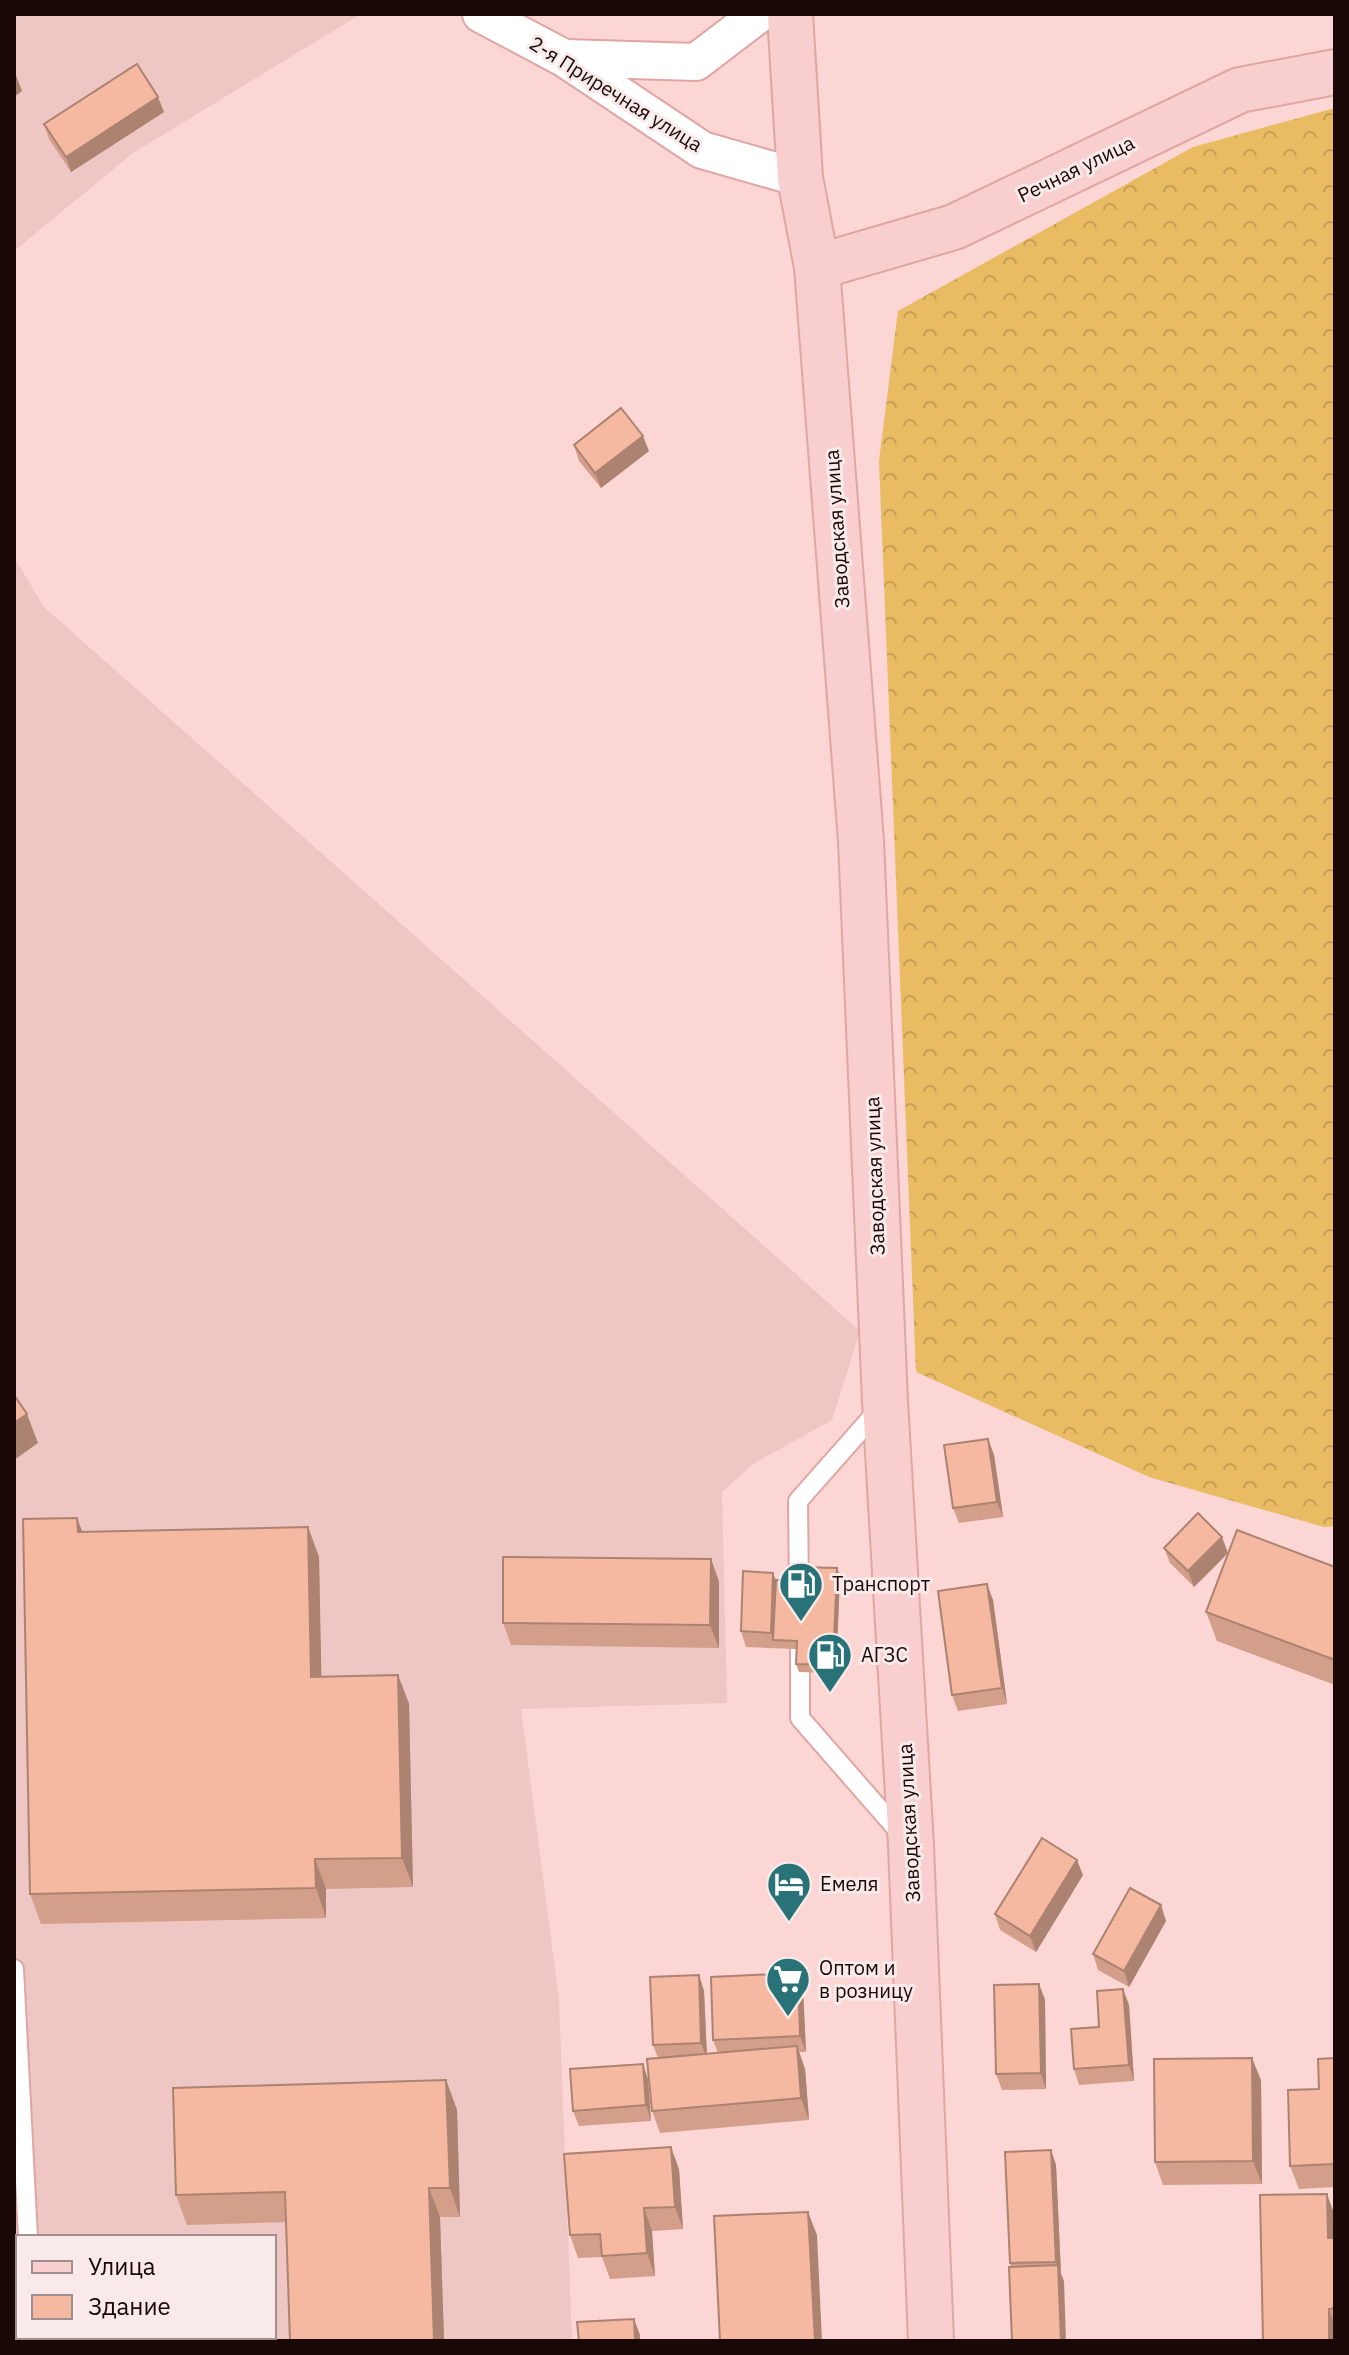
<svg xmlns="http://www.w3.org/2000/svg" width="1349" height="2355" viewBox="0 0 1349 2355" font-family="'IBM Plex Sans',sans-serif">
	<defs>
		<pattern id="forest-crowns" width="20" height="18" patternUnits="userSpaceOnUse" patternTransform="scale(2)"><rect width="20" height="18" fill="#e9bb63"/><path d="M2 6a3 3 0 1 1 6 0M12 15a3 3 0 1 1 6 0" fill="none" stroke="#c79f54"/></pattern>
	</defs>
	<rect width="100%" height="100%" fill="#fbd6d4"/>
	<g fill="#eec6c4" fill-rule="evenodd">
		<polygon points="14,14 361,14 133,153 14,251"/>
		<path d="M14,557L44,607L860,1331L832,1420L753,1464L722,1492L727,1703L521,1709L559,2000L572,2341H14ZM18,2237H274V2337H18Z"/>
	</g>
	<polygon fill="url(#forest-crowns)" points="1335,108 1335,1526 1324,1527 1149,1477 916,1372 879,461 898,311 1193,147"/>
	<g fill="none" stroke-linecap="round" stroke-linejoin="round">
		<g stroke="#dfa6a3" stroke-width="22">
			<g id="lane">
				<polyline points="799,1590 798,1501 881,1407"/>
				<polyline points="800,1648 800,1718 903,1836"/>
				<polyline points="14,1969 28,2237"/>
				<polyline points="33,2337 33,2341"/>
			</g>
		</g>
		<g stroke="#dfa6a3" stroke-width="40">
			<g id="street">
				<polyline points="481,14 564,58 702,150 800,178"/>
				<polyline points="565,58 696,62 759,14"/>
			</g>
		</g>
		<g stroke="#dfa6a3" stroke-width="48">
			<g id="secondary">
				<polyline points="790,14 800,178 817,267 861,841 885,1401 911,1846 931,2341"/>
				<polyline points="817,267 954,227 1240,90 1335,72"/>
			</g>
		</g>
		<use href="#lane" stroke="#fff" stroke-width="18"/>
		<use href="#street" stroke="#fff" stroke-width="36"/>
		<use href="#secondary" stroke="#f8cecf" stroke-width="44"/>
	</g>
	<g fill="#d39f8b">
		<polygon points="164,112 71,172 49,139 44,124"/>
		<polygon points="574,445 649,451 601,488 579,461"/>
		<polygon points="988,1439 994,1455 1003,1517 959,1523 953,1508"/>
		<polygon points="77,1518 82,1532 308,1527 319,1557 321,1676 398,1675 409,1704 413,1887 326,1889 326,1918 41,1924 30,1894"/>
		<polygon points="1164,1548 1228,1553 1194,1587 1170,1563"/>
		<polygon points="711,1559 719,1582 719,1648 511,1645 503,1623"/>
		<polygon points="1335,1567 1335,1685 1217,1641 1206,1612"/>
		<polygon points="837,1568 840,1576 836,1673 799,1672 796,1664 796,1649 746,1647 741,1631 773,1573 776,1580 797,1581"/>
		<polygon points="993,1600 1007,1704 958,1711 952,1695"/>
		<polygon points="1083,1875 1036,1952 1000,1930 995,1914"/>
		<polygon points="1166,1921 1129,1987 1098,1970 1093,1954"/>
		<polygon points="699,1975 704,1991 707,2054 718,2053 713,2040 803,1989 806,2052 799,2052 805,2069 809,2120 660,2133 652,2111 658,2058 653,2045"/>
		<polygon points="1039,1984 1045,2000 1046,2089 1002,2090 996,2074"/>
		<polygon points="1123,1989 1129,2005 1134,2081 1079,2085 1074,2069"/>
		<polygon points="1335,2058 1335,2187 1299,2189 1290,2166 1319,2089"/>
		<polygon points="648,2079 651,2121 579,2126 573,2111"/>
		<polygon points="446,2080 457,2110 460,2217 440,2217 444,2341 290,2341 286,2222 187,2225 176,2195"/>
		<polygon points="1261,2080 1262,2184 1163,2185 1155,2162"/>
		<polygon points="1051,2150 1056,2165 1061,2274 1064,2281 1011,2267 1010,2263"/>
		<polygon points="679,2169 683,2229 652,2231 655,2276 610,2279 602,2257 578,2258 570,2235"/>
		<polygon points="1335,2216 1335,2341 1263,2341"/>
	</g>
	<g fill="#ac8271">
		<polygon points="14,70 22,91 14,97"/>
		<polygon points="158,97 164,112 71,172 66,157"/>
		<polygon points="643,436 649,451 601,488 595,473"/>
		<polygon points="27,1414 38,1443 14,1460 14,1423"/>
		<polygon points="988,1439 994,1455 1003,1517 997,1502"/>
		<polygon points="77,1518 88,1547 78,1532"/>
		<polygon points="308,1527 319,1557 322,1706 311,1677"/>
		<polygon points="1222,1537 1228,1553 1194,1587 1188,1571"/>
		<polygon points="711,1559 719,1582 719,1648 710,1625"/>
		<polygon points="837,1568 840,1576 836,1673 833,1665"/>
		<polygon points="773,1573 778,1588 773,1640 771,1633"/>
		<polygon points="987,1584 993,1600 1007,1704 1002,1688"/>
		<polygon points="398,1675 409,1704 413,1887 402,1858"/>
		<polygon points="315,1859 326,1889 326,1918 316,1888"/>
		<polygon points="1077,1860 1083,1875 1036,1952 1030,1936"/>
		<polygon points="1161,1905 1166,1921 1129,1987 1124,1971"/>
		<polygon points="798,1973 803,1989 806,2052 800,2036"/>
		<polygon points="699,1975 704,1991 707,2059 701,2043"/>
		<polygon points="1039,1984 1045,2000 1046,2089 1041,2073"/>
		<polygon points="1123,1989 1129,2005 1134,2081 1129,2065"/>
		<polygon points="797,2046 805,2069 809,2120 801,2098"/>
		<polygon points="1252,2058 1261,2080 1262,2184 1253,2161"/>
		<polygon points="643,2064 648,2079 651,2121 646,2105"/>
		<polygon points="446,2080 457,2110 460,2217 450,2188"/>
		<polygon points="671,2147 679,2169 683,2229 675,2207"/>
		<polygon points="1051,2150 1056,2165 1061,2274 1064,2281 1066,2341 1061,2341 1058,2268 1056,2262"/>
		<polygon points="429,2188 440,2217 444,2341 434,2341"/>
		<polygon points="1327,2194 1335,2216 1335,2258 1328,2238"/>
		<polygon points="644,2208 652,2231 655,2276 647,2253"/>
		<polygon points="808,2212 817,2235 822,2341 815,2341"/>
		<polygon points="1329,2309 1335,2326 1335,2341 1329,2341"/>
		<polygon points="634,2319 640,2335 640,2341 635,2341"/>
	</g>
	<g fill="#f5b9a2" stroke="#ac8271" stroke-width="2">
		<polygon points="137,64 158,97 66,157 44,124"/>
		<polygon points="621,408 643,436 595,473 574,445"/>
		<polygon points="14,1395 27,1414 14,1423"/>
		<polygon points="988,1439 997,1502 953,1508 944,1445"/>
		<polygon points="1198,1513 1222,1537 1188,1571 1164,1548"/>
		<polygon points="77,1518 78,1532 308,1527 311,1677 398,1675 402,1858 315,1859 316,1888 30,1894 23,1519"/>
		<polygon points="1237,1530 1335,1567 1335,1660 1206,1612"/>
		<polygon points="503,1557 711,1559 710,1625 503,1623"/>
		<polygon points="798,1567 837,1568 833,1665 796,1664 797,1641 773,1640 776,1580 797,1581"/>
		<polygon points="743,1571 773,1573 771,1633 741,1631"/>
		<polygon points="987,1584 1002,1688 952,1695 938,1591"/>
		<polygon points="1042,1838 1077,1860 1030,1936 995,1914"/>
		<polygon points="1130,1888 1161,1905 1124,1971 1093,1954"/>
		<polygon points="798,1973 800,2036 713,2040 711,1977"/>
		<polygon points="699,1975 701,2043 653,2045 650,1977"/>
		<polygon points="1039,1984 1041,2073 996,2074 994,1985"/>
		<polygon points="1123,1989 1129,2065 1074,2069 1071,2029 1099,2027 1097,1991"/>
		<polygon points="797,2046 801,2098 652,2111 647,2059"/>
		<polygon points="1252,2058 1253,2161 1155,2162 1154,2059"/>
		<polygon points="1335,2058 1335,2164 1290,2166 1288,2090 1319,2089 1318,2059"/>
		<polygon points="643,2064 646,2105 573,2111 570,2069"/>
		<polygon points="446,2080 450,2188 429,2188 434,2341 290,2341 285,2192 176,2195 173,2088"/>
		<polygon points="671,2147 675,2207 644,2208 647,2253 602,2256 600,2234 570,2235 564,2154"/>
		<polygon points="1051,2150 1056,2262 1010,2263 1005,2152"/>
		<polygon points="1327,2194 1328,2238 1335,2238 1335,2308 1329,2309 1329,2341 1263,2341 1260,2195"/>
		<polygon points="808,2212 815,2341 720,2341 714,2216"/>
		<polygon points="1058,2265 1061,2341 1012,2341 1009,2267"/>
		<polygon points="634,2319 635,2341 579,2341 577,2322"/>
	</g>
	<defs>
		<g id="fuel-pin" transform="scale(2.3)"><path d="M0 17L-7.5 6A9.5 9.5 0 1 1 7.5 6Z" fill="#297378" stroke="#f7eae9"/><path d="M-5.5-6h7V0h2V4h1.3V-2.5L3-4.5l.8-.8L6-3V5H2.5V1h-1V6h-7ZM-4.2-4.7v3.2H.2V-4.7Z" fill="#fff"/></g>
		<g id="hotel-pin" transform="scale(2.3)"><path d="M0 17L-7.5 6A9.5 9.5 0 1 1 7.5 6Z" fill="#297378" stroke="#f7eae9"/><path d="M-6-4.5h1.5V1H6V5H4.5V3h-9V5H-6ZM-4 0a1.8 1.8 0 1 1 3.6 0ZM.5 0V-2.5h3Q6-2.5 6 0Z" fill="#fff"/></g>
		<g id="supermarket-pin" transform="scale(2.3)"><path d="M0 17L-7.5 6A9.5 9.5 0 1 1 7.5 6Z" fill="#297378" stroke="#f7eae9"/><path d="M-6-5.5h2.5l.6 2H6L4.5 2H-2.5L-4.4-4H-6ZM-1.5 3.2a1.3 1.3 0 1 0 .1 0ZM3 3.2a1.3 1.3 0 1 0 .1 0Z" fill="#fff"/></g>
	</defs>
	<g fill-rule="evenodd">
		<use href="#fuel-pin" x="801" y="1584"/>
		<use href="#fuel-pin" x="830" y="1655"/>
		<use href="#hotel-pin" x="789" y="1884"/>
		<use href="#supermarket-pin" x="788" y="1979"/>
	</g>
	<g text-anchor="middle" stroke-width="6" stroke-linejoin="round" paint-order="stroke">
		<g font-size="20" fill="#1a0807" stroke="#f7eae9">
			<text transform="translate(616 94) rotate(32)" y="7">2-я Приречная улица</text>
			<text transform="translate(1076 169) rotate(-26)" y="7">Речная улица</text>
			<text transform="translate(837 529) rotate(-94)" y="7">Заводская улица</text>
			<text transform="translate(875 1176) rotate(-92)" y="7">Заводская улица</text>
			<text transform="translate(909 1823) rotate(-93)" y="7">Заводская улица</text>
		</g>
		<g font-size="20" fill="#1a0807" stroke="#f7eae9" text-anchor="start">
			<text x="832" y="1591">Транспорт</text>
			<text x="861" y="1662">АГЗС</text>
			<text x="820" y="1891">Емеля</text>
			<text x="819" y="1975">Оптом и<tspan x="819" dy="23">в розницу</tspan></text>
		</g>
	</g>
	<rect width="1349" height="2355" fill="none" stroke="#1a0807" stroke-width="32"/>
	<rect x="16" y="2235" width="260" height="104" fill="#f7eae9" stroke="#9f908f" stroke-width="2"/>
	<rect x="32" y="2261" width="40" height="12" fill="#f8cecf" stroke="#9f908f" stroke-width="2"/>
	<text x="88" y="2275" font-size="24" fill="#1a0807">Улица</text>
	<rect x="32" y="2295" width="40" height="24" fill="#f5b9a2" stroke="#9f908f" stroke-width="2"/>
	<text x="88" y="2315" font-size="24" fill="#1a0807">Здание</text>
</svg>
